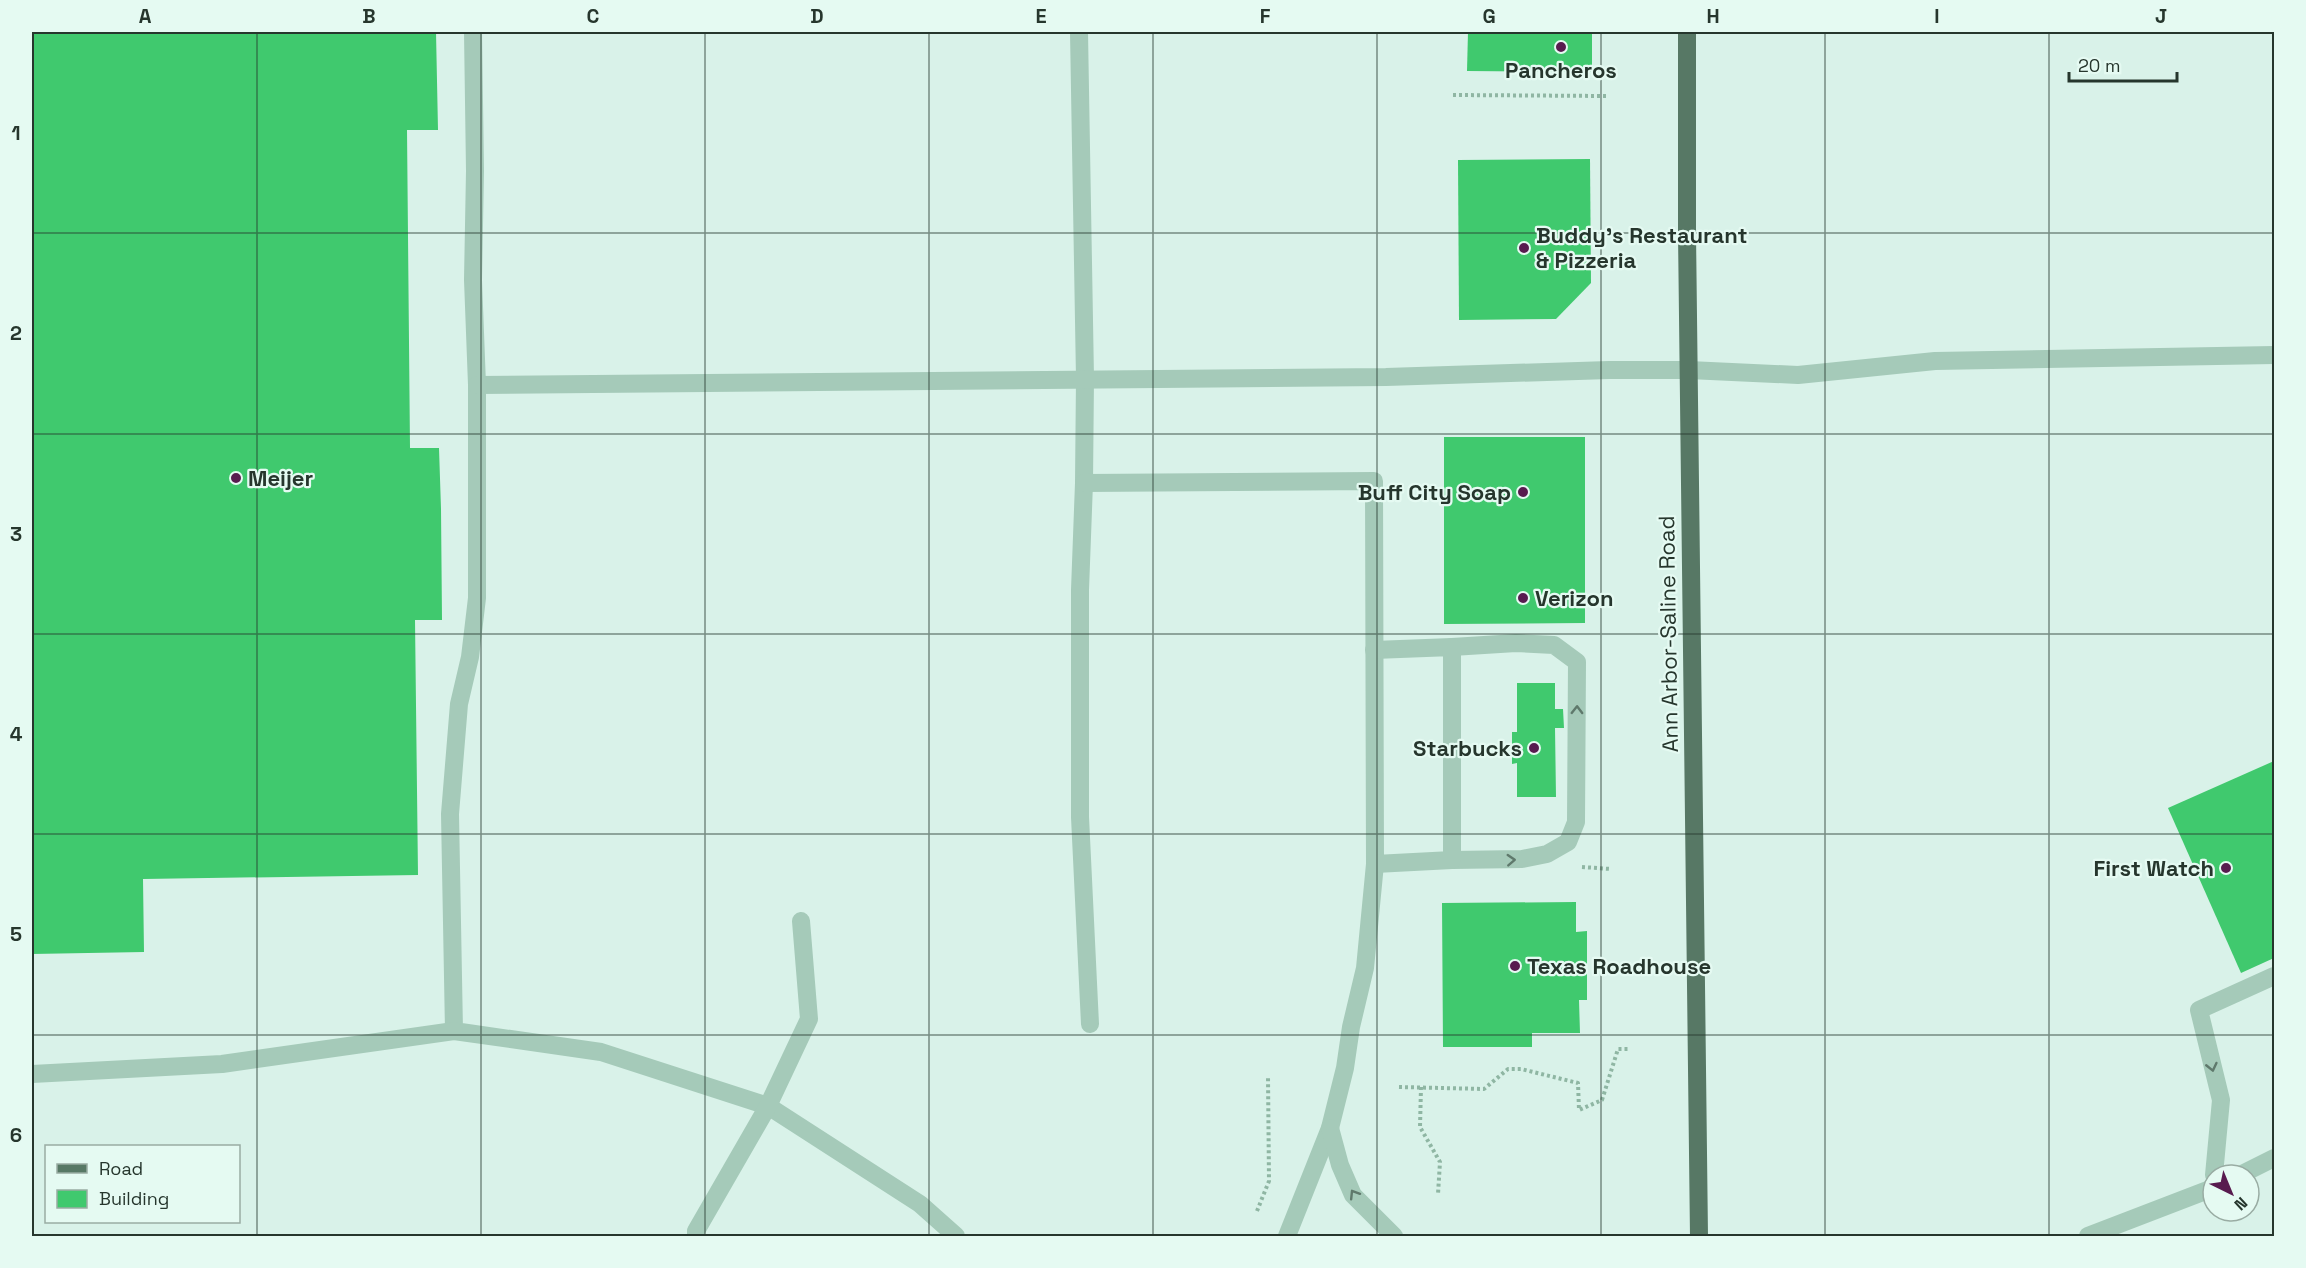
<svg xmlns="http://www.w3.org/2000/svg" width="2306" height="1268" viewBox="0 0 2306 1268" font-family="'Space Grotesk',sans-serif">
	<rect width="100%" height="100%" fill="#d9f2e9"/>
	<g fill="#40c96e">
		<polygon points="32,32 436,32 438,130 407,130 410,448 439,448 441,509 442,620 415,620 418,875 143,879 144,952 32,954"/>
		<polygon points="1468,32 1592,32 1592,72 1467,71"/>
		<polygon points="1590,159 1591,283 1556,319 1459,320 1458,160"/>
		<polygon points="1444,437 1585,437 1585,623 1444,624"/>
		<polygon points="1517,683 1555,683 1555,709 1563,709 1564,728 1555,728 1556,797 1517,797 1517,763 1512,764 1512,732 1517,732"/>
		<polygon points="2274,761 2274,958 2241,973 2168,808"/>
		<polygon points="1576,902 1576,932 1587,931 1587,1000 1579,1000 1580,1033 1532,1033 1532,1047 1443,1047 1442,903"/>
	</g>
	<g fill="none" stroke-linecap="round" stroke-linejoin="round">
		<g stroke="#8fb6a3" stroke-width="4" stroke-dasharray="3 3" stroke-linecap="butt">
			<polyline points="1453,95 1607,96"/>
			<polyline points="1582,867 1611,869"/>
			<polyline points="1399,1087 1484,1089 1508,1069 1521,1069 1578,1083 1579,1110 1602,1100 1618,1049 1630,1049"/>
			<polyline points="1421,1087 1420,1127 1440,1162 1438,1194"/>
			<polyline points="1257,1211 1269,1181 1268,1076"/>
		</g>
		<g stroke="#a5cab9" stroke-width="18">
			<polyline points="473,32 475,171 473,280 477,385 477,598 470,657 459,704 450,814 454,1031 601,1052 768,1106 920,1204 956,1236"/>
			<polyline points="1079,32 1085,378 1084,483 1080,590 1080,817 1090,1024"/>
			<polyline points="477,385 1386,377 1609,370 1689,370 1798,375 1935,361 2274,355"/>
			<polyline points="1084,483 1374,481 1375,864 1365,968 1351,1027 1345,1068 1330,1128 1287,1236"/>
			<polyline points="1452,647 1516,643 1554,645 1577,662 1576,822 1568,842 1547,854 1522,859 1452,860"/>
			<polyline points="1374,650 1452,647 1452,860 1375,864"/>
			<polyline points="32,1074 222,1064 454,1031"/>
			<polyline points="1330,1128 1340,1165 1353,1195 1394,1236"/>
			<polyline points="2214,1175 2221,1100 2199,1010 2274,976"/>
			<polyline points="2240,1175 2274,1158"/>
			<polyline points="696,1236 696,1231 768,1106 809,1019 801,921"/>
			<polyline points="2088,1236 2213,1188"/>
		</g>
		<polyline stroke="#577865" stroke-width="18" points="1687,32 1687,233 1699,1236"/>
	</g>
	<defs><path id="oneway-chevron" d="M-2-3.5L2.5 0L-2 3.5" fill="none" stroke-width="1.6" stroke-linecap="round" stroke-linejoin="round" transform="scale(1.5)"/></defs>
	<g stroke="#5f796c">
		<use href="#oneway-chevron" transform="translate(1577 710) rotate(-89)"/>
		<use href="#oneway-chevron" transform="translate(1511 860) rotate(-3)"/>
		<use href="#oneway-chevron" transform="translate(2212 1067) rotate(77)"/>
		<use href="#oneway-chevron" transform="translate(1354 1194) rotate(-122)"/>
	</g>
	<path fill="none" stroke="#26362d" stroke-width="1.5" stroke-opacity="0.55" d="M257,32V1236M481,32V1236M705,32V1236M929,32V1236M1153,32V1236M1377,32V1236M1601,32V1236M1825,32V1236M2049,32V1236M32,233H2274M32,434H2274M32,634H2274M32,834H2274M32,1035H2274"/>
	<g fill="#581b4f" stroke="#e5faf2" stroke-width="2">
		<circle cx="1561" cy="47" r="6"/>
		<circle cx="1524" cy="248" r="6"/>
		<circle cx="236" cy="478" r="6"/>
		<circle cx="1523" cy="492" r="6"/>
		<circle cx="1523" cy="598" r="6"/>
		<circle cx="1534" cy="748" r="6"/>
		<circle cx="2226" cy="868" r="6"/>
		<circle cx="1515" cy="966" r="6"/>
	</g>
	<g text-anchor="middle" stroke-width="4.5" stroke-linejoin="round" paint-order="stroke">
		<g font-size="22" font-weight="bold" fill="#26362d" stroke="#e5faf2" text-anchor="start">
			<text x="1561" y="78" text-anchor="middle">Pancheros</text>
			<text x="1536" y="243">Buddy's Restaurant<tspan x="1536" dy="25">&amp; Pizzeria</tspan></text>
			<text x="248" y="486">Meijer</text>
			<text x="1511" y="500" text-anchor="end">Buff City Soap</text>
			<text x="1535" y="606">Verizon</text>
			<text x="1522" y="756" text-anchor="end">Starbucks</text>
			<text x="2214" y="876" text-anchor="end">First Watch</text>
			<text x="1527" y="974">Texas Roadhouse</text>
		</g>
		<g font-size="22" fill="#26362d" stroke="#e5faf2">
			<text transform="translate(1668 634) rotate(-91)" y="8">Ann Arbor-Saline Road</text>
		</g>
	</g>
	<rect width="2306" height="1268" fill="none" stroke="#e5faf2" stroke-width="66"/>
	<rect x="45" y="1145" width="195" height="78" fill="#e5faf2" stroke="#99aca3" stroke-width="1.5"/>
	<rect x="57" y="1164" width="30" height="9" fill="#577865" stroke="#99aca3" stroke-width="1.5"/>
	<text x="99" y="1175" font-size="18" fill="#26362d">Road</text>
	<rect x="57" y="1190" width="30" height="18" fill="#40c96e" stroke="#99aca3" stroke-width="1.5"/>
	<text x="99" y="1205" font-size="18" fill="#26362d">Building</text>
	<g transform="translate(2231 1193) rotate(137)"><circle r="28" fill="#e5faf2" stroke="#99aca3" stroke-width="1.5"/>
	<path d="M0-4.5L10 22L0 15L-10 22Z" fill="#581b4f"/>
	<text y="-9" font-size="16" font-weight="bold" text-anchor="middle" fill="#26362d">N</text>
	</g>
	<path d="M2069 72v9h108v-9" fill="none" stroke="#26362d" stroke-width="3"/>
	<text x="2078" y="72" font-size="18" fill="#26362d" stroke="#e5faf2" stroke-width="4.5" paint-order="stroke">20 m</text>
	<rect x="33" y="33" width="2240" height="1202" fill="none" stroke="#26362d" stroke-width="2"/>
	<g font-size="20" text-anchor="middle" font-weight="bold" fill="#26362d">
		<text x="145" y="23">A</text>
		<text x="369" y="23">B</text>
		<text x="593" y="23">C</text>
		<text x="817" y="23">D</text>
		<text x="1041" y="23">E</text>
		<text x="1265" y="23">F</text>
		<text x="1489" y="23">G</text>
		<text x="1713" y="23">H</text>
		<text x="1937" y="23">I</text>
		<text x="2161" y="23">J</text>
		<text x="16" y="140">1</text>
		<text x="16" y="340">2</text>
		<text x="16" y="541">3</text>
		<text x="16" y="741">4</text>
		<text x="16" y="941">5</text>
		<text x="16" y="1142">6</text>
	</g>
</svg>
